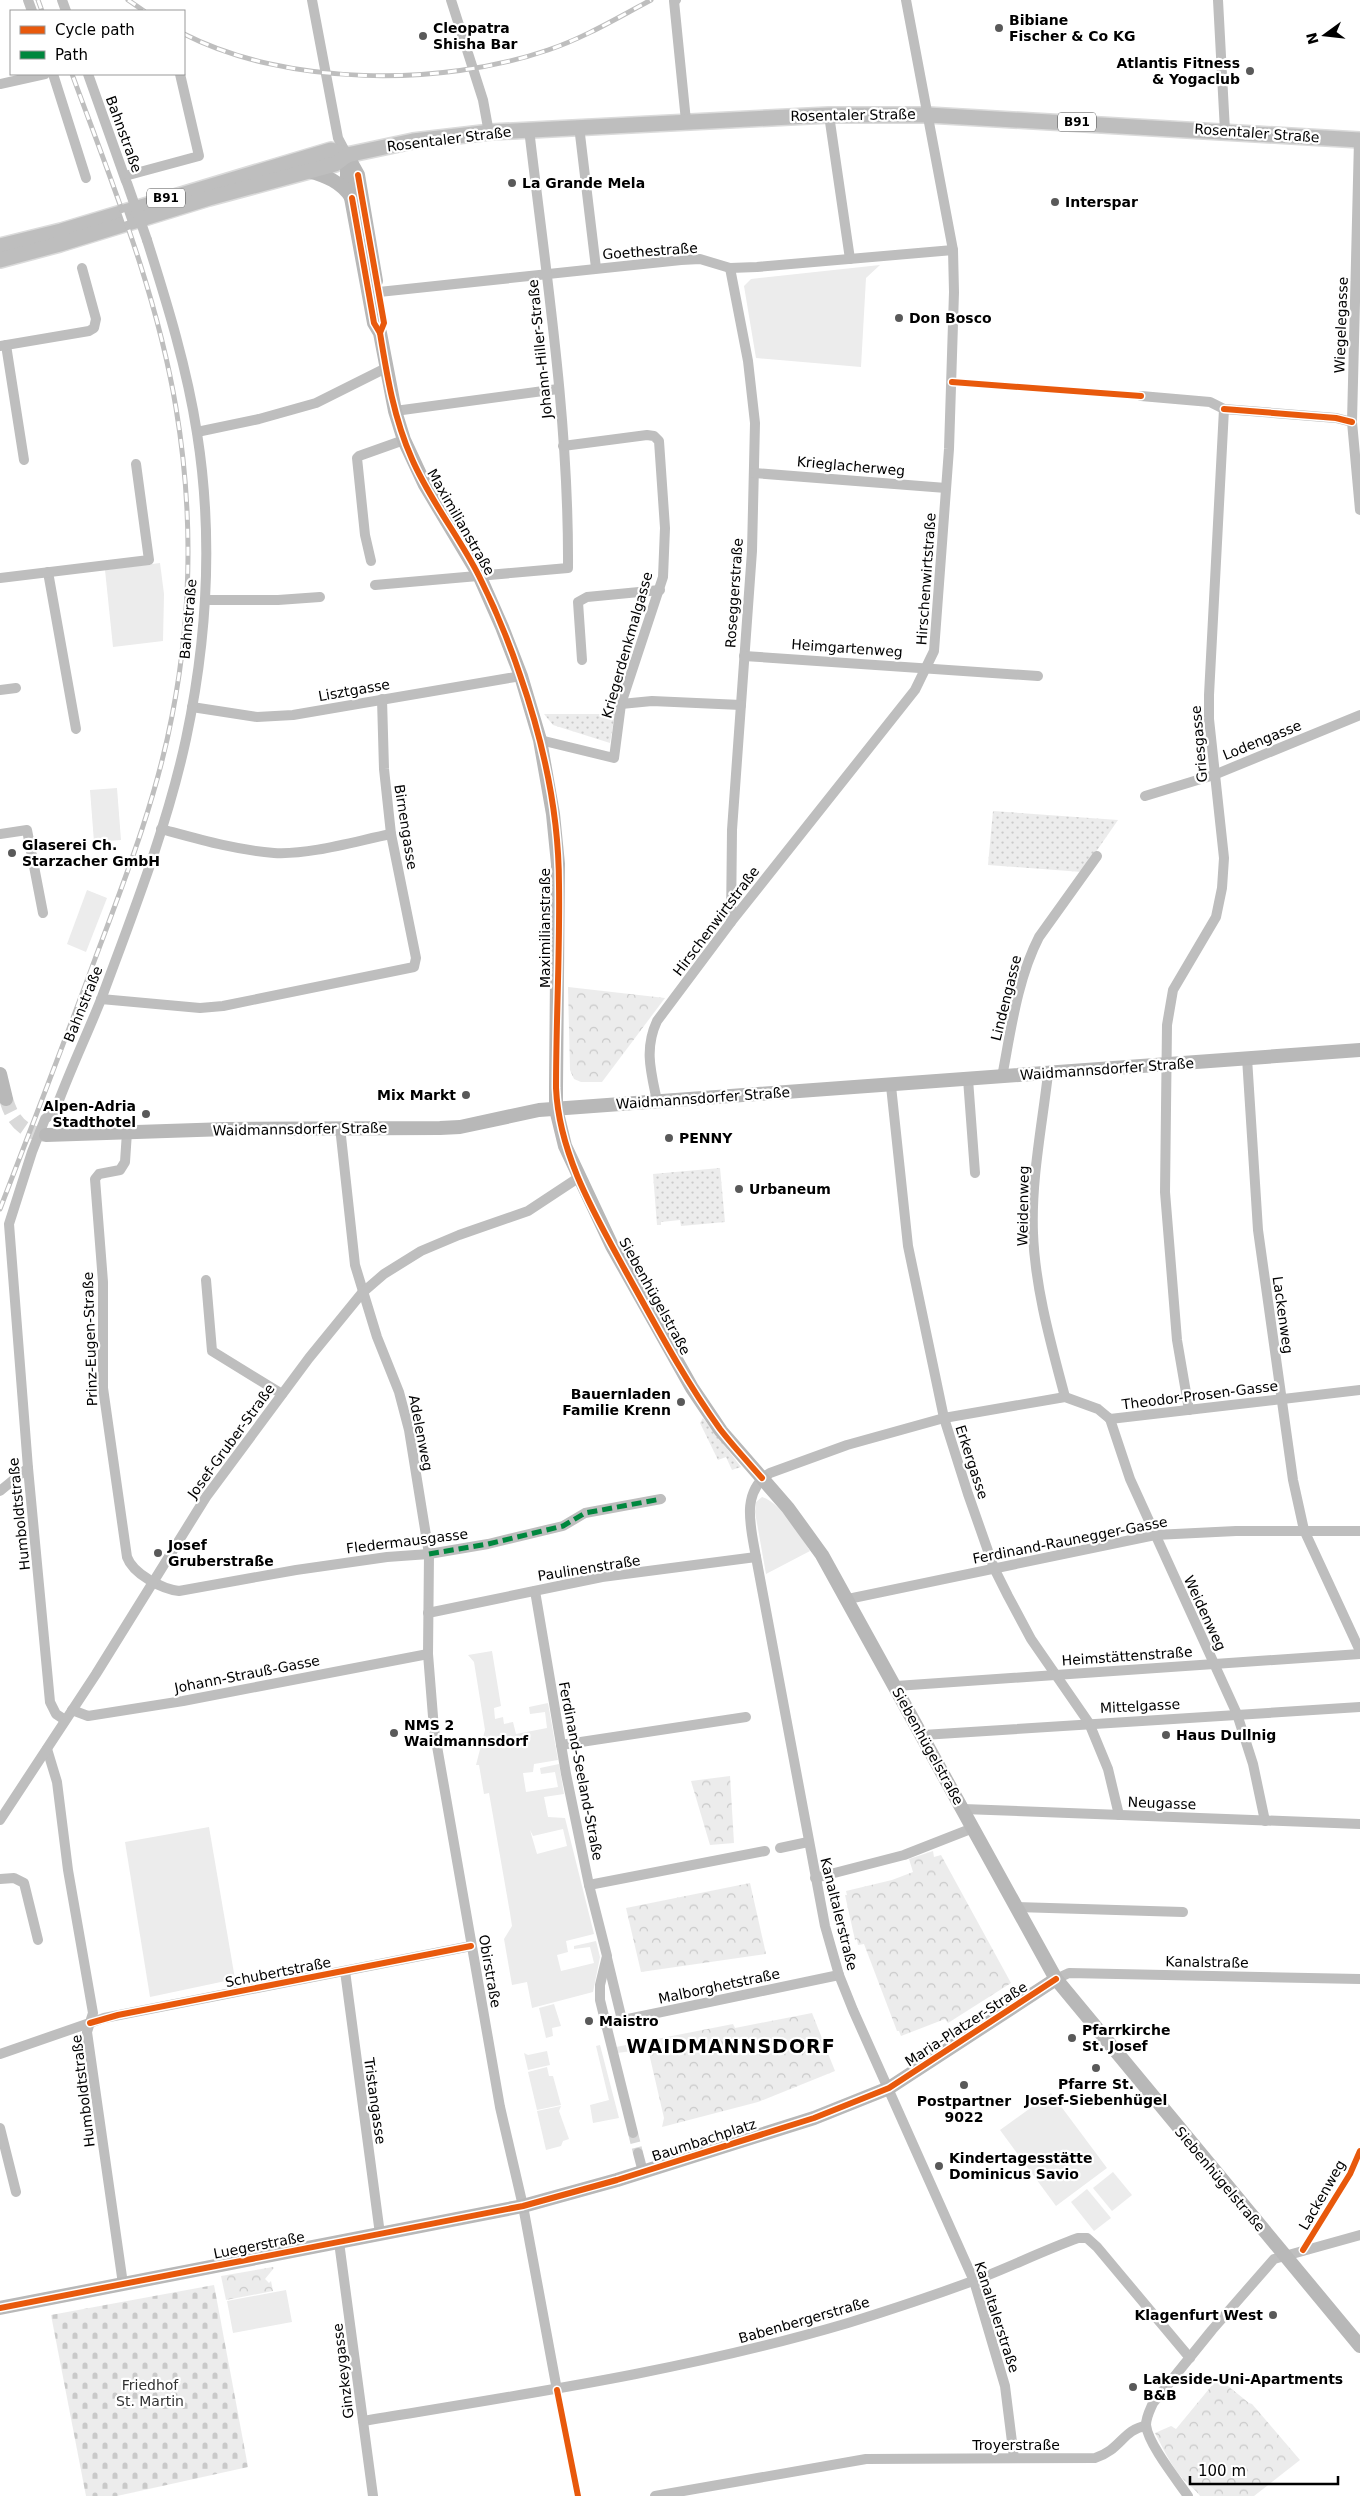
<svg xmlns="http://www.w3.org/2000/svg" width="1360" height="2496" viewBox="0 0 1360 2496" font-family="'DejaVu Sans',sans-serif">
	<defs>
		<pattern id="grass-dots" width="8" height="8" patternUnits="userSpaceOnUse" patternTransform="scale(1.25)"><rect width="8" height="8" fill="#ececec"/><path d="M2 2h.1M6 6h.1" fill="none" stroke="#c9c9c9" stroke-width="1.8" stroke-linecap="round"/></pattern>
		<pattern id="cemetery-stones" width="16" height="16" patternUnits="userSpaceOnUse" patternTransform="scale(1.25)"><rect width="16" height="16" fill="#ececec"/><path d="M2 7V4a2 2 0 0 1 4 0v3zM10 15v-3a2 2 0 0 1 4 0v3z" fill="#c9c9c9"/></pattern>
		<pattern id="park-crowns" width="20" height="18" patternUnits="userSpaceOnUse" patternTransform="scale(1.25)"><rect width="20" height="18" fill="#ececec"/><path d="M2 6a3 3 0 1 1 6 0M12 15a3 3 0 1 1 6 0" fill="none" stroke="#c9c9c9"/></pattern>
	</defs>
	<rect width="100%" height="100%" fill="#fff"/>
	<g fill="url(#grass-dots)">
		<polygon points="544,714 615,714 610,743 553,725"/>
		<polygon points="993,811 1118,820 1082,872 988,865"/>
		<polygon points="720,1168 725,1222 681,1226 680,1220 661,1222 661,1225 657,1225 653,1174"/>
		<polygon points="703,1418 741,1467 732,1470 726,1457 718,1460 700,1423"/>
	</g>
	<polygon fill="url(#cemetery-stones)" points="214,2285 248,2467 117,2496 86,2496 51,2315"/>
	<g fill="url(#park-crowns)">
		<polygon points="568,987 665,998 602,1082 581,1082 574,1079 570,1070"/>
		<polygon points="730,1776 734,1843 710,1845 691,1781"/>
		<polygon points="933,1851 934,1857 941,1855 1011,1983 948,2023 945,2019 901,2036 899,2031 897,2031 864,1944 858,1945 857,1939 855,1940 845,1895 847,1895 846,1891 892,1880 913,1872 909,1859"/>
		<polygon points="750,1883 766,1954 641,1972 626,1908"/>
		<polygon points="812,2013 835,2071 758,2102 662,2127 664,2118 648,2049 617,2053 616,2047 733,2024 735,2028"/>
		<polygon points="273,2267 274,2268 265,2279 269,2283 271,2281 273,2291 226,2300 221,2276"/>
		<path d="M1218,2378L1249,2403L1252,2404L1300,2460L1254,2496H1200C1195,2489 1189,2485 1183,2479C1171,2466 1163,2448 1155,2433L1171,2426L1176,2429Z"/>
	</g>
	<g fill="#ececec" fill-rule="evenodd">
		<polygon points="880,265 866,278 861,367 756,358 744,286 751,279"/>
		<polygon points="160,563 164,594 163,641 113,647 105,570"/>
		<polygon points="117,788 121,840 94,842 90,790"/>
		<polygon points="87,890 107,898 86,952 67,944"/>
		<path d="M762,1497C780,1502 800,1535 810,1551L766,1574L755,1512L756,1502Z"/>
		<path d="M492,1651L501,1706L494,1708L495,1719L503,1717L504,1724L513,1722L516,1734L547,1728L545,1712L530,1714L529,1707L548,1703L558,1760L534,1764L533,1772L523,1773L526,1792L558,1787L555,1772L541,1774L540,1768L559,1764L564,1794L544,1797L548,1817L565,1818L594,1934L566,1941L568,1952L557,1955L561,1971L594,1963L590,1947L574,1949V1946L596,1941L600,1957L593,1992L532,2008L527,1982L512,1985L504,1939L512,1926L510,1913L489,1793L484,1794L479,1765H476L485,1730L474,1662L468,1655ZM563,1829L567,1846L537,1854L530,1830L533,1836Z"/>
		<polygon points="209,1827 235,1979 150,1997 125,1842"/>
		<polygon points="554,2004 561,2026 552,2028 553,2036 546,2038 539,2008"/>
		<polygon points="600,2045 619,2118 593,2123 590,2105 609,2100 596,2046"/>
		<polygon points="547,2051 550,2065 528,2070 524,2053 528,2055"/>
		<polygon points="547,2067 549,2076 553,2076 561,2105 537,2110 528,2072"/>
		<polygon points="1051,2093 1107,2168 1056,2206 1000,2130"/>
		<polygon points="561,2106 559,2111 569,2139 563,2141 561,2146 546,2150 537,2111"/>
		<polygon points="1113,2172 1132,2195 1112,2211 1093,2188"/>
		<polygon points="1087,2189 1111,2218 1094,2231 1071,2202"/>
		<polygon points="286,2290 292,2322 233,2333 227,2301"/>
	</g>
	<g fill="none" stroke-linecap="round" stroke-linejoin="round">
		<polyline stroke="#d9d9d9" stroke-width="10" stroke-dasharray="10 5" stroke-linecap="butt" points="633,2133 638,2153"/>
		<path stroke="#d9d9d9" stroke-width="14" stroke-dasharray="14 7" stroke-linecap="butt" d="M6,1099C12,1120 23,1133 46,1135"/>
		<g stroke="#dbdbdb" stroke-width="18">
			<g id="primary">
				<polyline points="0,246 61,231 331,150 347,155"/>
				<polyline points="0,260 60,244 209,198 335,164 347,155 413,141 491,132 829,115 928,115 1360,140"/>
			</g>
		</g>
		<g stroke="#bebebe" stroke-width="10">
			<polyline points="28,0 32,11"/>
			<polyline points="62,0 66,11"/>
			<polyline points="312,0 338,138 347,155"/>
			<polyline points="451,0 483,100 489,133"/>
			<polyline points="676,0 674,1 686,121"/>
			<polyline points="1218,0 1225,131"/>
			<polyline points="53,74 86,178"/>
			<polyline points="88,74 126,181"/>
			<polyline points="0,84 45,74"/>
			<polyline points="829,115 850,259"/>
			<polyline points="579,126 596,268"/>
			<polyline points="1359,140 1352,422 1360,510"/>
			<polyline points="125,176 199,156 180,74"/>
			<polyline points="730,268 748,361 755,423 752,551 732,830 731,922"/>
			<polyline points="379,292 681,260 700,259 730,268 757,267 953,250"/>
			<polyline points="6,345 24,460"/>
			<polyline points="0,346 89,331 94,328 96,319 82,268"/>
			<polyline points="1141,396 1210,402 1224,409 1336,418 1352,422"/>
			<polyline points="395,411 558,389"/>
			<polyline points="197,432 259,419 316,403 386,368"/>
			<polyline points="754,473 946,488"/>
			<polyline points="371,561 365,535 357,458 359,456 404,440"/>
			<polyline points="48,572 76,729"/>
			<polyline points="0,578 149,560 136,464"/>
			<path d="M375,585L568,568C569,421 546,274 529,129"/>
			<polyline points="205,600 278,600 320,597"/>
			<polyline points="744,656 1038,676"/>
			<polyline points="582,660 578,602 587,597 660,590"/>
			<polyline points="0,690 16,688"/>
			<polyline points="621,704 652,701 741,705"/>
			<polyline points="192,707 257,717 293,715 521,676"/>
			<polyline points="540,740 614,758 621,704 663,577 665,528 659,441 654,436 647,435 563,446"/>
			<polyline points="1145,796 1214,775 1360,715"/>
			<path d="M161,829C198,839 235,850 274,853C310,855 356,841 391,834"/>
			<polyline points="0,834 27,830 43,913"/>
			<polyline points="101,999 200,1008 223,1006 414,967 416,958 391,834 384,769 382,699"/>
			<polyline points="1247,1058 1258,1230 1293,1480 1304,1530 1360,1651"/>
			<path d="M1048,1074C1042,1126 1031,1180 1033,1233C1035,1288 1051,1344 1065,1397"/>
			<path d="M1002,1077C1011,1030 1017,980 1039,937L1097,856"/>
			<polyline points="968,1079 975,1173"/>
			<polyline points="891,1086 908,1246 944,1418 968,1494 994,1568 1008,1596 1031,1639 1089,1723 1108,1769 1119,1815"/>
			<path d="M657,1101C651,1072 644,1049 657,1021L731,922L915,690L934,651L949,449L954,292L953,250L906,0"/>
			<polyline points="340,1127 355,1265 377,1337 399,1392 409,1430 429,1554 428,1654 434,1729 500,2107 523,2206 557,2390"/>
			<path d="M127,1132L125,1162L120,1170L99,1174L95,1179L103,1282V1388L127,1557C133,1574 162,1589 179,1591L296,1570L387,1557L429,1554L488,1544L563,1526L585,1513L661,1499"/>
			<polyline points="206,1280 212,1351 282,1394"/>
			<polyline points="1189,1410 1177,1340 1165,1192 1167,1025 1173,990 1216,917 1222,888 1224,858 1209,719 1209,695 1224,409"/>
			<polyline points="1110,1419 1130,1479 1237,1714 1253,1764 1265,1821"/>
			<polyline points="0,1491 28,1468"/>
			<polyline points="535,1591 566,1774 589,1885 607,1956 600,1985 600,2000 633,2133"/>
			<polyline points="848,1599 1155,1535 1236,1531 1360,1531"/>
			<polyline points="428,1613 602,1577 756,1557"/>
			<polyline points="896,1686 1360,1654"/>
			<polyline points="72,1710 88,1716 183,1701 428,1654"/>
			<path d="M65,1720L56,1714L50,1702L28,1468L9,1224L32,1152L45,1119L55,1111C69,1072 87,1035 102,997C133,913 167,827 186,739C207,640 213,534 197,433C187,368 167,303 147,240"/>
			<polyline points="923,1735 1360,1707"/>
			<polyline points="561,1745 746,1717"/>
			<polyline points="47,1749 57,1782 68,1870 93,2013 87,2032 123,2284"/>
			<polyline points="963,1809 1360,1824"/>
			<polyline points="0,1820 96,1674 206,1497 309,1358 362,1293 384,1274 421,1251 459,1235 528,1211 578,1178"/>
			<polyline points="780,1848 808,1842"/>
			<polyline points="815,1878 904,1855 973,1828"/>
			<polyline points="0,1879 14,1878 24,1883 38,1940"/>
			<polyline points="589,1885 765,1851"/>
			<polyline points="1016,1907 1183,1912"/>
			<polyline points="607,1958 622,2020"/>
			<polyline points="345,1971 380,2234"/>
			<polyline points="1056,1979 1069,1973 1360,1979"/>
			<polyline points="604,2024 839,1975"/>
			<polyline points="0,2054 104,2018 471,1946"/>
			<polyline points="0,2128 16,2192"/>
			<polyline points="638,2153 643,2172"/>
			<polyline points="339,2242 373,2496"/>
			<path d="M363,2421C526,2394 689,2370 848,2323C890,2310 932,2296 973,2281C1008,2268 1042,2251 1078,2238H1087L1097,2247L1190,2358"/>
			<path d="M1014,2458L1005,2386L974,2281L853,2010L839,1975L825,1926L756,1557C751,1528 740,1492 770,1473L847,1445L944,1418L1065,1397L1098,1409L1110,1419L1360,1390"/>
			<path d="M655,2496L866,2459L1095,2458C1121,2450 1123,2429 1146,2426"/>
			<path d="M1188,2496C1177,2480 1148,2444 1146,2425C1146,2417 1150,2410 1153,2403L1212,2330L1274,2259L1360,2235"/>
		</g>
		<g stroke="#b8b8b8" stroke-width="14">
			<polyline points="347,155 347,176 374,323 380,333 395,411 404,440 425,485 479,575 502,627 521,676 540,740 553,814 558,864 556,1088 556,1109 565,1146 612,1246 692,1388 721,1431 788,1508 822,1555 1056,1979 1360,2346"/>
			<polyline points="348,157 358,175 376,281"/>
			<path d="M309,171C326,176 341,182 351,197"/>
			<polyline points="0,1074 6,1099"/>
			<polyline points="46,1135 227,1129 440,1128 460,1127 539,1110 1360,1050"/>
			<polyline points="0,2308 523,2206 617,2180 814,2118 889,2088 1056,1979"/>
		</g>
		<use href="#primary" stroke="#bebebe" stroke-width="15"/>
		<g stroke="#bebebe" stroke-width="5">
			<g id="rail">
				<polyline points="38,0 42,11"/>
				<polyline points="128,0 144,11"/>
				<path d="M184,34C286,86 440,87 548,50C584,38 617,18 651,0"/>
				<path d="M0,1209C32,1126 64,1043 95,959C125,879 156,800 172,716C192,614 193,510 176,408C157,293 112,183 72,74"/>
			</g>
		</g>
		<use href="#rail" stroke="#fff" stroke-width="3" stroke-dasharray="9" stroke-linecap="butt"/>
		<polyline stroke="#bebebe" stroke-width="10" points="127,183 147,240"/>
		<polyline stroke="#00873e" stroke-width="5" stroke-dasharray="10 5" stroke-linecap="butt" points="429,1554 488,1544 563,1526 585,1513 661,1499"/>
		<g stroke="#fff" stroke-width="9">
			<g id="cycleway">
				<polyline points="358,175 384,323 380,333"/>
				<path d="M352,198L374,323L380,333C387,376 394,419 412,459C430,501 459,536 479,576C495,608 509,642 520,675C543,741 559,815 559,885C560,953 556,1020 556,1088C559,1154 594,1213 625,1270C655,1324 684,1379 720,1429C733,1446 748,1462 762,1478"/>
				<polyline points="952,382 1141,396"/>
				<polyline points="1224,409 1336,418 1352,422"/>
				<polyline points="90,2023 118,2015 471,1946"/>
				<polyline points="1303,2250 1350,2174 1360,2151"/>
				<polyline points="0,2308 523,2206 617,2180 814,2118 889,2088 1056,1979"/>
				<polyline points="557,2390 578,2496"/>
			</g>
		</g>
		<use href="#cycleway" stroke="#e8590c" stroke-width="6"/>
	</g>
	<g fill="#595959" stroke="#fff" stroke-width="2">
		<circle cx="999" cy="28" r="5"/>
		<circle cx="423" cy="36" r="5"/>
		<circle cx="1250" cy="71" r="5"/>
		<circle cx="512" cy="183" r="5"/>
		<circle cx="1055" cy="202" r="5"/>
		<circle cx="899" cy="318" r="5"/>
		<circle cx="12" cy="853" r="5"/>
		<circle cx="466" cy="1095" r="5"/>
		<circle cx="146" cy="1114" r="5"/>
		<circle cx="669" cy="1138" r="5"/>
		<circle cx="739" cy="1189" r="5"/>
		<circle cx="681" cy="1402" r="5"/>
		<circle cx="158" cy="1553" r="5"/>
		<circle cx="394" cy="1733" r="5"/>
		<circle cx="1166" cy="1735" r="5"/>
		<circle cx="589" cy="2021" r="5"/>
		<circle cx="1072" cy="2038" r="5"/>
		<circle cx="1096" cy="2068" r="5"/>
		<circle cx="964" cy="2085" r="5"/>
		<circle cx="939" cy="2166" r="5"/>
		<circle cx="1273" cy="2315" r="5"/>
		<circle cx="1133" cy="2387" r="5"/>
	</g>
	<g text-anchor="middle" stroke-width="4.5" stroke-linejoin="round" paint-order="stroke">
		<g fill="#fff" stroke="#4c4c4c" stroke-width="1">
			<rect x="1058" y="112.5" width="38" height="19" rx="4"/>
			<rect x="147" y="188.5" width="38" height="19" rx="4"/>
		</g>
		<g font-size="12" font-weight="bold" fill="#000">
			<text x="1077" y="126">B91</text>
			<text x="166" y="202">B91</text>
		</g>
		<g font-size="14" font-weight="bold" fill="#000" stroke="#fff" text-anchor="start">
			<text x="1009" y="25">Bibiane<tspan x="1009" dy="16">Fischer &amp; Co KG</tspan></text>
			<text x="433" y="33">Cleopatra<tspan x="433" dy="16">Shisha Bar</tspan></text>
			<text x="1240" y="68" text-anchor="end">Atlantis Fitness<tspan x="1240" dy="16">&amp; Yogaclub</tspan></text>
			<text x="522" y="188">La Grande Mela</text>
			<text x="1065" y="207">Interspar</text>
			<text x="909" y="323">Don Bosco</text>
			<text x="22" y="850">Glaserei Ch.<tspan x="22" dy="16">Starzacher GmbH</tspan></text>
			<text x="456" y="1100" text-anchor="end">Mix Markt</text>
			<text x="136" y="1111" text-anchor="end">Alpen-Adria<tspan x="136" dy="16">Stadthotel</tspan></text>
			<text x="679" y="1143">PENNY</text>
			<text x="749" y="1194">Urbaneum</text>
			<text x="671" y="1399" text-anchor="end">Bauernladen<tspan x="671" dy="16">Familie Krenn</tspan></text>
			<text x="168" y="1550">Josef<tspan x="168" dy="16">Gruberstraße</tspan></text>
			<text x="404" y="1730">NMS 2<tspan x="404" dy="16">Waidmannsdorf</tspan></text>
			<text x="1176" y="1740">Haus Dullnig</text>
			<text x="599" y="2026">Maistro</text>
			<text x="1082" y="2035">Pfarrkirche<tspan x="1082" dy="16">St. Josef</tspan></text>
			<text x="1096" y="2089" text-anchor="middle">Pfarre St.<tspan x="1096" dy="16">Josef-Siebenhügel</tspan></text>
			<text x="964" y="2106" text-anchor="middle">Postpartner<tspan x="964" dy="16">9022</tspan></text>
			<text x="949" y="2163">Kindertagesstätte<tspan x="949" dy="16">Dominicus Savio</tspan></text>
			<text x="1263" y="2320" text-anchor="end">Klagenfurt West</text>
			<text x="1143" y="2384">Lakeside-Uni-Apartments<tspan x="1143" dy="16">B&amp;B</tspan></text>
		</g>
		<g font-size="14" fill="#000" stroke="#fff">
			<text transform="translate(853 115) rotate(-1)" y="5">Rosentaler Straße</text>
			<text transform="translate(1257 133) rotate(4)" y="5">Rosentaler Straße</text>
			<text transform="translate(124 134) rotate(70)" y="5">Bahnstraße</text>
			<text transform="translate(449 139) rotate(-7)" y="5">Rosentaler Straße</text>
			<text transform="translate(650 251) rotate(-4)" y="5">Goethestraße</text>
			<text transform="translate(1341 325) rotate(-88)" y="5">Wiegelegasse</text>
			<text transform="translate(540 349) rotate(-96)" y="5">Johann-Hiller-Straße</text>
			<text transform="translate(851 466) rotate(5)" y="5">Krieglacherweg</text>
			<text transform="translate(461 522) rotate(60)" y="5">Maximilianstraße</text>
			<text transform="translate(926 579) rotate(-86)" y="5">Hirschenwirtstraße</text>
			<text transform="translate(734 593) rotate(-86)" y="5">Roseggerstraße</text>
			<text transform="translate(188 619) rotate(-85)" y="5">Bahnstraße</text>
			<text transform="translate(627 645) rotate(-74)" y="5">Kriegerdenkmalgasse</text>
			<text transform="translate(847 648) rotate(4)" y="5">Heimgartenweg</text>
			<text transform="translate(354 690) rotate(-10)" y="5">Lisztgasse</text>
			<text transform="translate(1262 740) rotate(-22)" y="5">Lodengasse</text>
			<text transform="translate(1199 744) rotate(-95)" y="5">Griesgasse</text>
			<text transform="translate(406 827) rotate(81)" y="5">Birnengasse</text>
			<text transform="translate(716 921) rotate(-53)" y="5">Hirschenwirtstraße</text>
			<text transform="translate(545 928) rotate(-90)" y="5">Maximilianstraße</text>
			<text transform="translate(1006 998) rotate(-76)" y="5">Lindengasse</text>
			<text transform="translate(83 1004) rotate(-68)" y="5">Bahnstraße</text>
			<text transform="translate(1107 1069) rotate(-4)" y="5">Waidmannsdorfer Straße</text>
			<text transform="translate(703 1098) rotate(-4)" y="5">Waidmannsdorfer Straße</text>
			<text transform="translate(300 1129) rotate(-1)" y="5">Waidmannsdorfer Straße</text>
			<text transform="translate(1023 1206) rotate(-89)" y="5">Weidenweg</text>
			<text transform="translate(655 1296) rotate(61)" y="5">Siebenhügelstraße</text>
			<text transform="translate(1283 1315) rotate(82)" y="5">Lackenweg</text>
			<text transform="translate(90 1339) rotate(-92)" y="5">Prinz-Eugen-Straße</text>
			<text transform="translate(1200 1395) rotate(-7)" y="5">Theodor-Prosen-Gasse</text>
			<text transform="translate(421 1433) rotate(79)" y="5">Adelenweg</text>
			<text transform="translate(231 1441) rotate(-54)" y="5">Josef-Gruber-Straße</text>
			<text transform="translate(972 1462) rotate(72)" y="5">Erkergasse</text>
			<text transform="translate(19 1514) rotate(-96)" y="5">Humboldtstraße</text>
			<text transform="translate(1070 1540) rotate(-11)" y="5">Ferdinand-Raunegger-Gasse</text>
			<text transform="translate(407 1541) rotate(-7)" y="5">Fledermausgasse</text>
			<text transform="translate(589 1568) rotate(-9)" y="5">Paulinenstraße</text>
			<text transform="translate(1205 1613) rotate(65)" y="5">Weidenweg</text>
			<text transform="translate(1127 1656) rotate(-4)" y="5">Heimstättenstraße</text>
			<text transform="translate(247 1674) rotate(-11)" y="5">Johann-Strauß-Gasse</text>
			<text transform="translate(1140 1706) rotate(-3)" y="5">Mittelgasse</text>
			<text transform="translate(928 1746) rotate(61)" y="5">Siebenhügelstraße</text>
			<text transform="translate(581 1771) rotate(79)" y="5">Ferdinand-Seeland-Straße</text>
			<text transform="translate(1162 1803) rotate(2)" y="5">Neugasse</text>
			<text transform="translate(839 1914) rotate(76)" y="5">Kanaltalerstraße</text>
			<text transform="translate(1207 1962) rotate(1)" y="5">Kanalstraße</text>
			<text transform="translate(490 1971) rotate(80)" y="5">Obirstraße</text>
			<text transform="translate(278 1972) rotate(-11)" y="5">Schubertstraße</text>
			<text transform="translate(719 1986) rotate(-12)" y="5">Malborghetstraße</text>
			<text transform="translate(966 2024) rotate(-33)" y="5">Maria-Platzer-Straße</text>
			<text transform="translate(83 2091) rotate(-97)" y="5">Humboldtstraße</text>
			<text transform="translate(375 2101) rotate(82)" y="5">Tristangasse</text>
			<text transform="translate(704 2140) rotate(-18)" y="5">Baumbachplatz</text>
			<text transform="translate(1220 2179) rotate(50)" y="5">Siebenhügelstraße</text>
			<text transform="translate(1322 2195) rotate(-60)" y="5">Lackenweg</text>
			<text transform="translate(259 2245) rotate(-11)" y="5">Luegerstraße</text>
			<text transform="translate(997 2317) rotate(72)" y="5">Kanaltalerstraße</text>
			<text transform="translate(804 2320) rotate(-16)" y="5">Babenbergerstraße</text>
			<text transform="translate(343 2371) rotate(-97)" y="5">Ginzkeygasse</text>
			<text x="1016" y="2450">Troyerstraße</text>
		</g>
		<g font-size="14" fill="#333" stroke="#fff">
			<text x="150" y="2390">Friedhof<tspan x="150" dy="16">St. Martin</tspan></text>
		</g>
		<g font-size="19" font-weight="bold" letter-spacing="1" fill="#000" stroke="#fff">
			<text x="731" y="2053">WAIDMANNSDORF</text>
		</g>
	</g>
	<rect x="10" y="10" width="175" height="65" fill="#ffffff" stroke="#999999"/>
	<rect x="20" y="26" width="25" height="8" fill="#e8590c" stroke="#999999"/>
	<text x="55" y="35" font-size="15" fill="#000000">Cycle path</text>
	<rect x="20" y="51" width="25" height="8" fill="#00873e" stroke="#999999"/>
	<text x="55" y="60" font-size="15" fill="#000000">Path</text>
	<g transform="translate(1325 35) rotate(255)" stroke="#ffffff" stroke-width="4" paint-order="stroke">
	<path d="M0-4L9 19L0 12L-9 19Z" fill="#000000"/>
	<text y="-8" font-size="14" font-weight="bold" text-anchor="middle" fill="#000000">N</text>
	</g>
	<path d="M1190 2476v8h148v-8" fill="none" stroke="#000000" stroke-width="2.5"/>
	<text x="1198" y="2476" font-size="15" fill="#000000" stroke="#ffffff" stroke-width="4" paint-order="stroke">100 m</text>
</svg>
